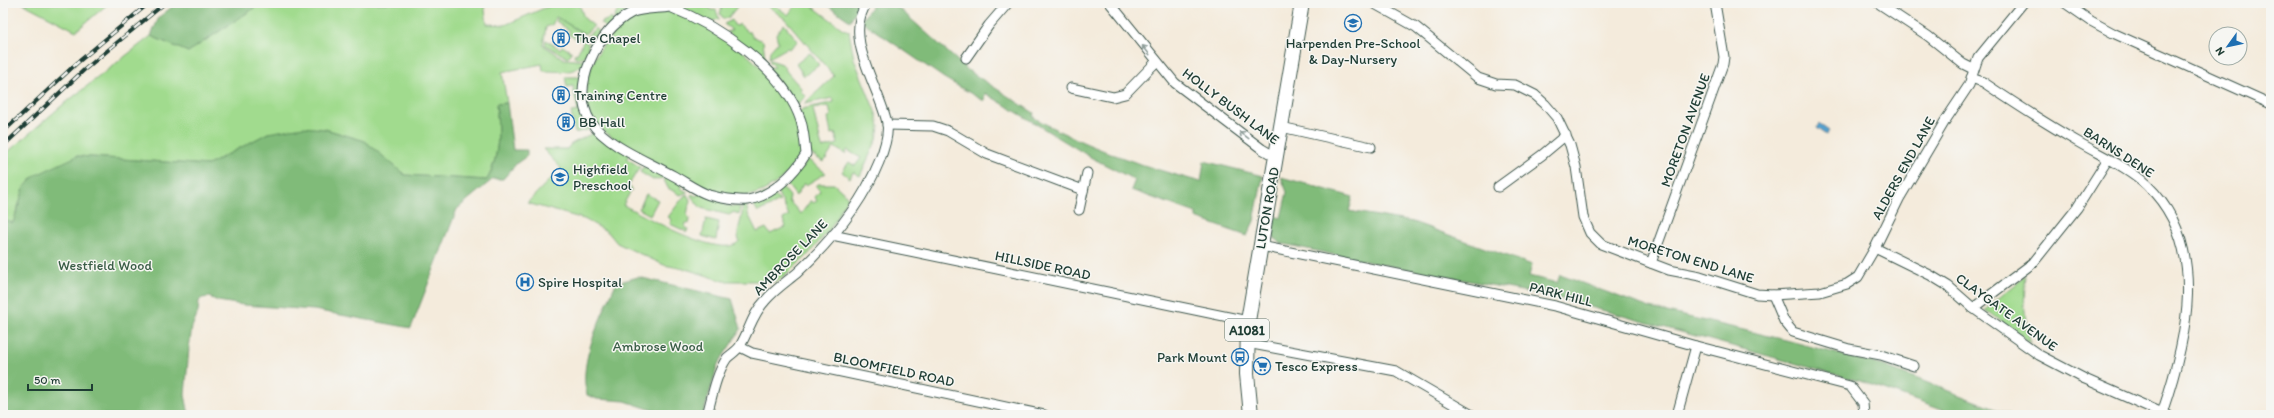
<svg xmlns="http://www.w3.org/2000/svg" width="2274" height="418" viewBox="0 0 2274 418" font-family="Itim,sans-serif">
	<rect width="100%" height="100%" fill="#f6f6f2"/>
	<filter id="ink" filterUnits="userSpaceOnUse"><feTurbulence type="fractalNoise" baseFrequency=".025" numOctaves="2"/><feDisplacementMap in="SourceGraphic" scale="8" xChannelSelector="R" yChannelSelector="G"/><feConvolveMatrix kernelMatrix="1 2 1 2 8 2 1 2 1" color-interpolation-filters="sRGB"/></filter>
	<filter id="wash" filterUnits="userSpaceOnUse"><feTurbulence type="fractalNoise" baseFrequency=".012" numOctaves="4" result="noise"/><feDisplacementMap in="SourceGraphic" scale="16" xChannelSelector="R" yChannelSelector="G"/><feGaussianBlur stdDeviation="0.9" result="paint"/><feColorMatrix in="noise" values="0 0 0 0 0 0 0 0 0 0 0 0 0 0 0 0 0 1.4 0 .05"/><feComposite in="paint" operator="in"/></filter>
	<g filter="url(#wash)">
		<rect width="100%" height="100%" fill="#f4ebdc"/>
		<g fill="#a1db8e" stroke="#608c61" fill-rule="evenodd">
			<polygon points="22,3 109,3 76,31"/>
			<path d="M262,3H484L487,24L505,25L556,3H579L584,18L594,26L585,34L556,17L552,25L546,27L543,45L564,59L586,61C574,75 561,71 543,71L542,64L502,72L507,103L496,104C499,133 500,154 487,180L405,175L365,141L325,129L268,133L208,165L77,156L24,188L13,223L3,219V156L59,108L151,36L188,52Z"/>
			<polygon points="627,3 658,3 634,8"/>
			<polygon points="677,3 705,3 711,10 716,10 719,19 710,22 675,6"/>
			<polygon points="723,3 740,3 728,18 724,19 720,14"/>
			<path d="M764,3H772L788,15L797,3H808L843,29L849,31L854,59L877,116L879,127L877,139L860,176L853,172L850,178L842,172L849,162L855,166L861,158L847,150L845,154L834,147L824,162L809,153L800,112L802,109L834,102L833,98L804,104L834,76L785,19ZM829,106L831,116L828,117L831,134L835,133L838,144L822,148L813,109Z"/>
			<polygon points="621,6 625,13 616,20 614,17"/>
			<path d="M671,11C682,15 693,19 703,24C742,46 792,88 800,134C801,139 804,147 802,152C800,161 792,168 786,174C773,187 757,197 738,196C728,195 718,194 708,190C686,181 604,138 593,120C572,85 602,33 635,17C647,12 659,12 671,11Z"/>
			<polygon points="558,18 582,33 579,40 568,34 570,31 556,21"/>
			<polygon points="611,18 614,22 606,28 600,23"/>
			<polygon points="732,20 734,25 738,26 739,24 748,32 750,32 752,36 763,41 765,58 762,54 755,56 727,32 732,30 724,24"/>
			<polygon points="784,24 798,41 789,49 787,48 769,58 770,51 778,42 776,34"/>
			<polygon points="596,28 601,34 593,48 587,36"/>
			<polygon points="546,40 560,49 562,46 572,52 568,58 545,45"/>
			<polygon points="584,40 588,43 588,52 584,57 578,58 574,56 575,53 577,54"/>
			<polygon points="810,53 819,65 804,76 796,64"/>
			<polygon points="770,60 782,64 787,72 801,88 801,92 806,96 797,105 768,68 775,67 769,61"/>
			<polygon points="565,77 580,77 581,79 592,129 575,133 571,112 578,111 573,86 567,87"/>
			<path d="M595,132L630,155L626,158L640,167L628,186L632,189L623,205C642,214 723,262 739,241C735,229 744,219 742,207L746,202L748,214L757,232L766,228L770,234L785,227L783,219L789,216L777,191L782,187L790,196L789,201L801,214L811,200L813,203L817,201L815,197L820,191L816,186L818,184H834L848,197L830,229L806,257L778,281H724L689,270L664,265L617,243L608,232L584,219L527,203L561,168L543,149H567L571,144Z"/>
			<polygon points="807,159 826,173 806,185 804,183 796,196 786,183 802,169"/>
			<polygon points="649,166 664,174 663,178 653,180 640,172 642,168"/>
			<polygon points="666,175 682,185 680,188 688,192 680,195 668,188 664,180"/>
			<polygon points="770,192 780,201 758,212 751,200"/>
			<polygon points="700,193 722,200 724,205 740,207 739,215 734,212 729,215 701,208 691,196 692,194 696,196"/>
			<polygon points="646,194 658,200 650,215 639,209"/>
			<polygon points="685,195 688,196 690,200 687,215 690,220 689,224 686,223 685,228 688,229 687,232 670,224 671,219 668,217"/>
			<polygon points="706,219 719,222 716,240 702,236"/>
			<path d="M2026,276C2023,299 2024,321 2031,343L1985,309Z"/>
		</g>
		<g fill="#80bb79" stroke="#507c56">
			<polygon points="177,3 262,3 188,52 151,36 159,17"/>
			<polygon points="824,3 860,3 850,21"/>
			<path d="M874,3H893L969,71L1034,113L1033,117C1085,147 1142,166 1201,182L1204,161L1263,176L1254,221L1247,236L1196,218V213L1131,190L1135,180L1092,158L985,93L984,101L944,78L861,21Z"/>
			<path d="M507,103L513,150H527V156L517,163L503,179H493L457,209L411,328L314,310L243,305L218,301L209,297L202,298L199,301L198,312L192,327L189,348L185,395L189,415H3V219L13,223L24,188L34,176L77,156L208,165L268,133L303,127L325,129L365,141L405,175L487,180C500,156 499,131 496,104Z"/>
			<polygon points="1281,177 1353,197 1349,211 1413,222 1532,265 1529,276 1557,283 1560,275 1650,308 1786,340 1884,366 2011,415 1956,415 1866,383 1554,297 1369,262 1279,243 1271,234 1274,216 1281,218 1287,192"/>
			<path d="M638,277L732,299L741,329L718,364L703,415H667L625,401L597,399L587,395C577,361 603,315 616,283Z"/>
		</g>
		<polygon fill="#57a3d0" stroke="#3b7082" points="1819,124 1829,131 1826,135 1816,128"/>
	</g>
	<g filter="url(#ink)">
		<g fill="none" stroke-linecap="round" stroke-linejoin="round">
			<g stroke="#3f574d" stroke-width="11">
				<g id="street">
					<polyline points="1110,3 1175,83 1262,149 1276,157"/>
					<polyline points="1373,3 1416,27 1478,78 1496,84 1515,85 1535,95 1545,104 1557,118 1570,145 1576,167 1583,217 1590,233 1601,244 1669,270 1700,276 1757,294 1773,295 1820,292 1847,284 1858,277 1875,248 1899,199 1945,121 1969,85 1978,58 2023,3"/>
					<polyline points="1878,3 1928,36 1963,64 1973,69"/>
					<polyline points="2065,3 2091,21 2113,33 2271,104"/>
					<path d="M670,7C718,26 784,69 801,121C804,132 805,143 806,154C794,174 772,196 748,200C737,201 719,198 709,195C697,191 685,182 674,176C649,162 607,146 591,122C568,88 598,30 631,13C641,8 658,9 670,7Z"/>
					<polyline points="966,58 989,25 1008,3"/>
					<path d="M1971,78L1983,82C2014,103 2045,123 2078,142C2100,155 2128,167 2147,185C2210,245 2187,340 2162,413"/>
					<polyline points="1071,88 1113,97 1125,94 1156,62"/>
					<polyline points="887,125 933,126 948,131 987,154 1083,190"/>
					<polyline points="1281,127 1371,147"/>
					<polyline points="1498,187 1542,155 1566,135"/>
					<polyline points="1079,210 1087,173"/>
					<polyline points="832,235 1248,321"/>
					<polyline points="1261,246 1555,306 1696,346 1850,386 1863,403 1864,415"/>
					<polyline points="1875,248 1930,275 1948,286 1973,308 2039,355 2085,379 2167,415"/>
					<polyline points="1651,263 1723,64 1724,57 1715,3"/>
					<polyline points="1773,295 1784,321 1793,332 1849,349 1881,355 1914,366"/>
					<polyline points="1973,308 2033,263 2077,208 2108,159"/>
					<polyline points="1247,343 1396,371 1472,415"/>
					<polyline points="740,347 752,353 1044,415"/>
					<path d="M707,415C712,397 716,374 727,358C731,354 737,351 740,346C749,331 753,313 765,301C774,290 786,282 797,273C830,242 862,204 879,162C883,152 889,134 887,123C880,88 842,37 867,3"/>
					<polyline points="1677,415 1696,346"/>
				</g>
			</g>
			<g stroke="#3f574d" stroke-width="16">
				<polyline id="primary" points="1251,415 1247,374 1248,321 1302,3"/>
			</g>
			<use href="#street" stroke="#fff" stroke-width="9"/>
			<use href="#primary" stroke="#fff" stroke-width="14"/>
			<g stroke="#1f3d34" stroke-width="4">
				<g id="rail">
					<polyline points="3,132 77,63 149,3"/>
					<polyline points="3,146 84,70 165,3"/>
				</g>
			</g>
			<use href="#rail" stroke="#f6f6f2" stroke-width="2.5" stroke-dasharray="8" stroke-linecap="butt"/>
		</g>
		<defs><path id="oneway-shaft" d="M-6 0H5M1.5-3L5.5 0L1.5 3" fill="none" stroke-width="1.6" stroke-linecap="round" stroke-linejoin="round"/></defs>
		<g stroke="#8f9e9a">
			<use href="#oneway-shaft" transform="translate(1146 50) rotate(-129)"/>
			<use href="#oneway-shaft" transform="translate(1244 135) rotate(-143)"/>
		</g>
	</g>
	<defs>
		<g id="school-ring" transform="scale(0.9)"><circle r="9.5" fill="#f6f6f2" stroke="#1f6fb2" stroke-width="1.5"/><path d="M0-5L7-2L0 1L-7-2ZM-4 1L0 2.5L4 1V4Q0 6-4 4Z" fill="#1f6fb2"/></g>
		<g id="building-ring" transform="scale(0.9)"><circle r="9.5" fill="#f6f6f2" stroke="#1f6fb2" stroke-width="1.5"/><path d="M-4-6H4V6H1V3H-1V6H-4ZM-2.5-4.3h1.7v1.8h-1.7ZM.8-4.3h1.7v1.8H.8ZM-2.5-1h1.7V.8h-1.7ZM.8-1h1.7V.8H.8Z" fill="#1f6fb2"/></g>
		<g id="hospital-ring" transform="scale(0.9)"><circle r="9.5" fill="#f6f6f2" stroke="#1f6fb2" stroke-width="1.5"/><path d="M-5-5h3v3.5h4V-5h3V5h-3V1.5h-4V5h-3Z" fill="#1f6fb2"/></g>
		<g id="bus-ring" transform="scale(0.9)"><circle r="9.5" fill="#f6f6f2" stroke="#1f6fb2" stroke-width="1.5"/><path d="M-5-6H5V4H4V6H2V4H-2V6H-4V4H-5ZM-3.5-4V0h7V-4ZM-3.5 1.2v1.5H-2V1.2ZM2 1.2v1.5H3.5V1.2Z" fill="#1f6fb2"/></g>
		<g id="supermarket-ring" transform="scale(0.9)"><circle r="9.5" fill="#f6f6f2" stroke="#1f6fb2" stroke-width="1.5"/><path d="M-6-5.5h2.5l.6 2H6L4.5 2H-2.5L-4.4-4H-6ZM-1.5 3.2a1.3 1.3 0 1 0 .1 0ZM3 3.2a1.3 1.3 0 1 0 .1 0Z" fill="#1f6fb2"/></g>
	</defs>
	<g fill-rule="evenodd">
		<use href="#school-ring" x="1353" y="23"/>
		<use href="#building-ring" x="561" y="38"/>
		<use href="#building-ring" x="561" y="95"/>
		<use href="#building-ring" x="566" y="122"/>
		<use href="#school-ring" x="560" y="177"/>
		<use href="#hospital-ring" x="525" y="282"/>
		<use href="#bus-ring" x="1240" y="357"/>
		<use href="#supermarket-ring" x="1262" y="366"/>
	</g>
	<g text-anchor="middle" stroke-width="3" stroke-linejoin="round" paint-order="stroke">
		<rect fill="#f6f6f2" stroke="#60746d" stroke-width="1" x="1225" y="319" width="44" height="22" rx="3"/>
		<g font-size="13" font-weight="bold" fill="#1f3d34">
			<text x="1247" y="335">A1081</text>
		</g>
		<g font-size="14" fill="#1f3d34" stroke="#f6f6f2" text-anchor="start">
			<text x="574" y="43">The Chapel</text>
			<text x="1353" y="48" text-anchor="middle">Harpenden Pre-School<tspan x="1353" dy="16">&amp; Day-Nursery</tspan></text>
			<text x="574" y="100">Training Centre</text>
			<text x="579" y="127">BB Hall</text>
			<text x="573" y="174">Highfield<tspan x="573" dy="16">Preschool</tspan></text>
			<text x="538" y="287">Spire Hospital</text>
			<text x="1227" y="362" text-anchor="end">Park Mount</text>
			<text x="1275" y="371">Tesco Express</text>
		</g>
		<g font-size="14" fill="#1f3d34" stroke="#f6f6f2">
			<text transform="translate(1231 106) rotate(37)" y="5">HOLLY BUSH LANE</text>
			<text transform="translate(1685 130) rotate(-70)" y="5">MORETON AVENUE</text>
			<text transform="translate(2119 152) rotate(33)" y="5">BARNS DENE</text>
			<text transform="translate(1903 168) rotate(-61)" y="5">ALDERS END LANE</text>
			<text transform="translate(1267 208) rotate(-80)" y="5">LUTON ROAD</text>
			<text transform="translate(790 257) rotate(-46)" y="5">AMBROSE LANE</text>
			<text transform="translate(1691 259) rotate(17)" y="5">MORETON END LANE</text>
			<text transform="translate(1043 265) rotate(12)" y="5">HILLSIDE ROAD</text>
			<text transform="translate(1561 294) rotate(14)" y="5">PARK HILL</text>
			<text transform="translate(2007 312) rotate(36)" y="5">CLAYGATE AVENUE</text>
			<text transform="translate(894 369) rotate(12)" y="5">BLOOMFIELD ROAD</text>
		</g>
		<g font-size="14" fill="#395d46" stroke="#f6f6f2">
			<text x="105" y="270">Westfield Wood</text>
			<text x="658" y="351">Ambrose Wood</text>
		</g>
	</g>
	<rect width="2274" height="418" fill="none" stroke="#f6f6f2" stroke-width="16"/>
	<g transform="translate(2228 46) rotate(237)"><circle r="19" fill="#f6f6f2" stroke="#a0aca6"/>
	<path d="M0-3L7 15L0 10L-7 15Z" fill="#1f6fb2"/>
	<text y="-6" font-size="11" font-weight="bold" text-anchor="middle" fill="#1f3d34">N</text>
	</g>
	<path d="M28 384v6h64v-6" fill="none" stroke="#1f3d34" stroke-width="2"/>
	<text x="34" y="384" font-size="12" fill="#1f3d34" stroke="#f6f6f2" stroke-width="3" paint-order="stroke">50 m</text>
</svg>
